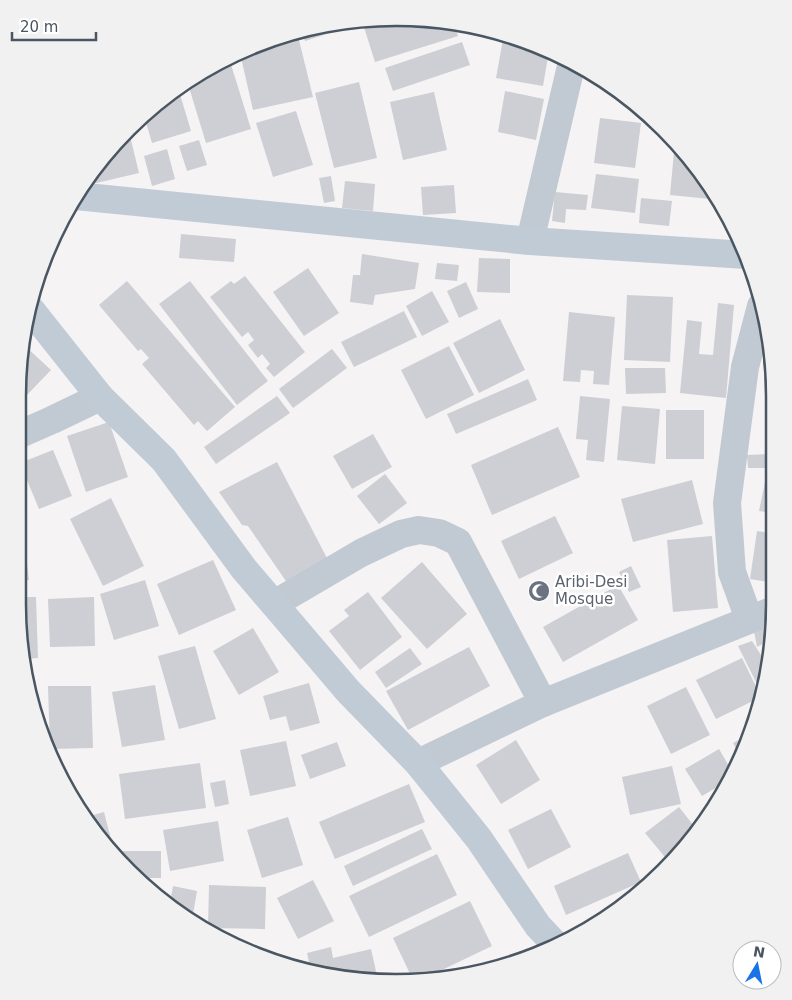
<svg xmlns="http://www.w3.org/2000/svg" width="792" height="1000" viewBox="0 0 792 1000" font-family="'DejaVu Sans',sans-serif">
	<rect width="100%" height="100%" fill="#f5f3f3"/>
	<g fill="#cdcfd5">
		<polygon points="421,18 454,24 458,36 375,62 362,21"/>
		<polygon points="354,20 355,25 305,41 301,31"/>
		<polygon points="504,34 549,51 543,86 496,78"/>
		<polygon points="298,36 313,97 253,110 240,53 259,45"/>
		<polygon points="462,42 470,65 393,91 385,68"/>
		<polygon points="229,58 251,129 206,143 188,84 207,68"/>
		<polygon points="359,82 377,158 334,168 315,93"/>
		<polygon points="179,91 191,131 152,143 145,119"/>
		<polygon points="505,91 544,99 536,140 498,132"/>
		<polygon points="434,92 447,150 403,160 390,102"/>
		<polygon points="624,94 627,96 636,105 623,104"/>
		<polygon points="296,111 313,165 273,177 256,123"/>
		<polygon points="600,118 641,123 635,168 594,163"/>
		<polygon points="131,140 139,173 92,184 90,177 111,147 115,144"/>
		<polygon points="199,140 207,165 187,171 179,146"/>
		<polygon points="675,141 681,147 711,189 710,199 670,195"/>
		<polygon points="167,149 175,179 152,186 144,156"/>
		<polygon points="596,174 639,179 635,213 591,208"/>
		<polygon points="331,176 335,201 324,203 319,178"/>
		<polygon points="345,181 375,184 373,211 342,208"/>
		<polygon points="454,185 456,213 423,215 421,187"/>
		<polygon points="555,192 588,195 586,210 566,209 565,223 552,221"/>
		<polygon points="641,198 672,201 669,226 639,223"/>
		<polygon points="181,234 236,239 234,262 179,258"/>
		<polygon points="362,254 419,263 415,289 375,295 373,305 350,302 353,275 360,275"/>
		<polygon points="479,258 510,259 510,293 477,292"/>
		<polygon points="437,263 459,265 457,281 435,279"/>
		<polygon points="308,268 339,313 304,336 273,292"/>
		<polygon points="245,276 305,352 274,377 266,368 270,364 262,354 258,358 248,345 254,340 248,332 242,337 210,297 231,281 234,284"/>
		<polygon points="127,281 235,407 207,431 198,421 194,425 142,364 149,358 141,349 138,351 99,305"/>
		<polygon points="190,281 268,381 237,405 159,304"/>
		<polygon points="466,282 478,309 459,318 447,291"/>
		<polygon points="432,291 449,322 422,336 406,306"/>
		<polygon points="627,295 673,297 670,362 624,360"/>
		<polygon points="718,303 734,305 726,398 680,393 687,320 702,322 699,354 713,355"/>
		<polygon points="404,311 417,337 354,367 341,342"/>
		<polygon points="569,312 615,317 609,385 593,384 594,371 581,370 580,382 563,381"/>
		<polygon points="500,319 525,370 479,393 453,343"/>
		<polygon points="24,345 51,370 25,397 18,391 18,372"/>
		<polygon points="449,346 474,395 426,419 401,370"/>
		<polygon points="332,349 347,368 293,408 279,389"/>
		<polygon points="625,368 665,368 666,393 626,394"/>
		<polygon points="528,379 537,400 456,434 447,414"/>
		<polygon points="277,396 290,413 216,464 204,447"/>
		<polygon points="580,396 610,399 604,462 586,460 588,440 576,439"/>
		<polygon points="622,406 660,409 655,464 617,460"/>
		<rect x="666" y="410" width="38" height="49"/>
		<polygon points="109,422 128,477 86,492 67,436"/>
		<polygon points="558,427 580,477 492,515 471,465"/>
		<polygon points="373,434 392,467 352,489 333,456"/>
		<polygon points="53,450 72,496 39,509 20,463"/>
		<polygon points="768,454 768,468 748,468 747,455"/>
		<polygon points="277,462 329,562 288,584 248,526 242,525 219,492"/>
		<polygon points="385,474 407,503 379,524 357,496"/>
		<polygon points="766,477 771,478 771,513 759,511"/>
		<polygon points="692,480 703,524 633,542 621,499"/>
		<polygon points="111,498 144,566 103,586 70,519"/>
		<polygon points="555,516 573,553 519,579 501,541"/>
		<polygon points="23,530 29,580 18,581 18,531"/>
		<polygon points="757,531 770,533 769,582 750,579"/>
		<polygon points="712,536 718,608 673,612 667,540"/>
		<polygon points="213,560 236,610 179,635 157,584"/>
		<polygon points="422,562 467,614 427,649 381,598"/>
		<polygon points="631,566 641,587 629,592 619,572"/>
		<polygon points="145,580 159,626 114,640 100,594"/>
		<polygon points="618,585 638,620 563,662 543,627"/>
		<polygon points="368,592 402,637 360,670 329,631 349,616 344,610"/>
		<polygon points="18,597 36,597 38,658 25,659"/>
		<polygon points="94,597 95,646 50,647 48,599"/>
		<polygon points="769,618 768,641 757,647 753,626"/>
		<polygon points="253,628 279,672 239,695 213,651"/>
		<polygon points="752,641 768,666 766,682 757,684 738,646"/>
		<polygon points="195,646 216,719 179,729 158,656"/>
		<polygon points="469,647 490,686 408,730 386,691"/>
		<polygon points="410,648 422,664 386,688 375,672"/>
		<polygon points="742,658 761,697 716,719 696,680"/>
		<polygon points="309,683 320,723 290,731 286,716 270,720 263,696"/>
		<polygon points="155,685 165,740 122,747 112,692"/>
		<polygon points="48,686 91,686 93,748 50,749"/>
		<polygon points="686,687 710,735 671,754 647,706"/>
		<polygon points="29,694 34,694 34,710 30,702"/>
		<polygon points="750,734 746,749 741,758 733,743"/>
		<polygon points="516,740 540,780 501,804 476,765"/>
		<polygon points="286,741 296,786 250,796 240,750"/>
		<polygon points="337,742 346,766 310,779 301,755"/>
		<polygon points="719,749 733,773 729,780 702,796 685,769"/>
		<polygon points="200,763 206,808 125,819 119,774"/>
		<polygon points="672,766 681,804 630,815 622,777"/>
		<polygon points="225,780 229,804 215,807 210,783"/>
		<polygon points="409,784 425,822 335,859 319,822"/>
		<polygon points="679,807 697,830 669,862 645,833"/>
		<polygon points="551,809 571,847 528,869 508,830"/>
		<polygon points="104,812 113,847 110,847 86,817"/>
		<polygon points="288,817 303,865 262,878 247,830"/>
		<polygon points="218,821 224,861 170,871 163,830"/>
		<polygon points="422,829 432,849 353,886 344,866"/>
		<polygon points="120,851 161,851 161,878 137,878 133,875 133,863 121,862"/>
		<polygon points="628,853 641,882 566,915 554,886"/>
		<polygon points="437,854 457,895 369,937 349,896"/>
		<polygon points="313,880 334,921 298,939 277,898"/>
		<polygon points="209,885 266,887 265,929 208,928"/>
		<polygon points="173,886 197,891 192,920 170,903"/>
		<polygon points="470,901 492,946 423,979 413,980 393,938"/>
		<polygon points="331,947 333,958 371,949 378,980 311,971 307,953"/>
		<polygon points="529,948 533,954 494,970 488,970"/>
	</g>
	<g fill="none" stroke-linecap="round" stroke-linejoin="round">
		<g stroke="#c1cad2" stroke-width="28">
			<polyline points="530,241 572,62"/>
			<polyline points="18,435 52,420 100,397"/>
			<polyline points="274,604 361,553 401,534 419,530 439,533 458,542 543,703"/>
			<polyline points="749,619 732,572 727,503 745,367 761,306"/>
			<polyline points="418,763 543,703 769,612"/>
		</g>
		<g stroke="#c1cbd6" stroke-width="28">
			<polyline points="76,196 530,241 746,255"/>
			<polyline points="31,310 100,397 164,460 244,569 274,604 348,691 418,763 479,839 538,926 555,944"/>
		</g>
	</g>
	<defs>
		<g id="mosque-disc" transform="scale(1.125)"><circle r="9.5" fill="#6b7280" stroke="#fff"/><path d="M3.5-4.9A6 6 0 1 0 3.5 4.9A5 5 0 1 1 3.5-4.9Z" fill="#fff"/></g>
	</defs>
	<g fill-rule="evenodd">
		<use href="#mosque-disc" x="539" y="591"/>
	</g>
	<g text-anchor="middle" stroke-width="5" stroke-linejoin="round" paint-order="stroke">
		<g font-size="15" fill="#5b616d" stroke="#fff" text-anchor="start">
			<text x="555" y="587">Aribi-Desi<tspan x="555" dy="17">Mosque</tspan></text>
		</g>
	</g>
	<path d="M0 0H792V1000H0ZM396 26H396A370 370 0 0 1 766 396V604A370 370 0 0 1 396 974H396A370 370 0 0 1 26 604V396A370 370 0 0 1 396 26Z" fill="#f1f1f2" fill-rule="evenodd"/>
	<path fill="none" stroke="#4a5661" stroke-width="2.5" d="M396 26H396A370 370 0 0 1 766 396V604A370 370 0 0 1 396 974H396A370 370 0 0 1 26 604V396A370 370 0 0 1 396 26Z"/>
	<g transform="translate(757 965) rotate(10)"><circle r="24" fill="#ffffff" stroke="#b7bbc0"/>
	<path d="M0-4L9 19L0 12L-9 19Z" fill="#1a73e8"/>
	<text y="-8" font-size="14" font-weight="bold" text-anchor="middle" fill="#4a5661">N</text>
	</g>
	<path d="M12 32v8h84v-8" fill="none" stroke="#4a5661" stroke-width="2.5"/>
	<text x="20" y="32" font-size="15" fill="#4a5661" stroke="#ffffff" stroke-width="4" paint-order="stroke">20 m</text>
</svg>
